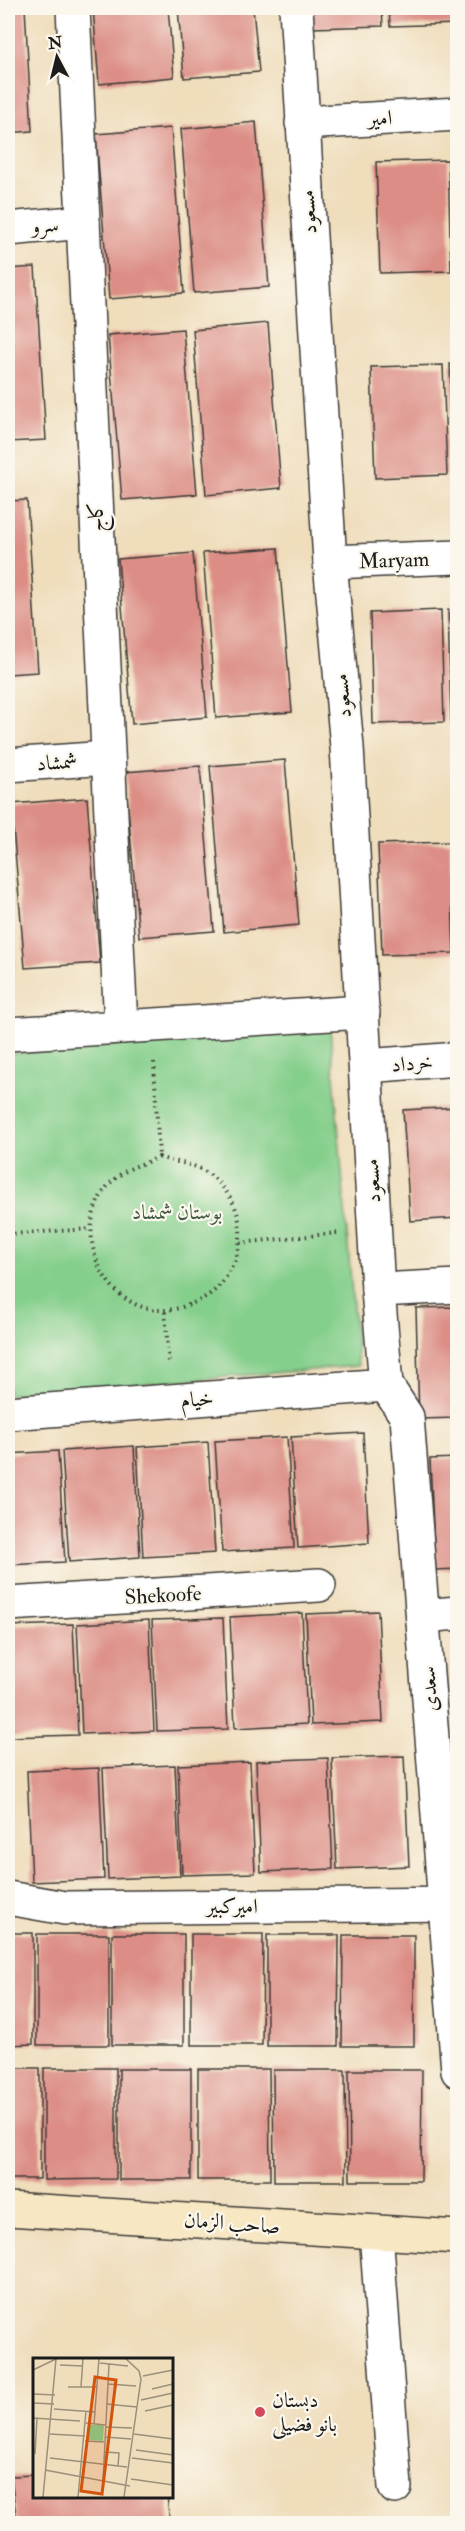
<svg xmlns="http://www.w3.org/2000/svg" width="465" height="2531" viewBox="0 0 465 2531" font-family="'IM FELL Double Pica',Amiri,serif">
	<rect width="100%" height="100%" fill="#fbf7ec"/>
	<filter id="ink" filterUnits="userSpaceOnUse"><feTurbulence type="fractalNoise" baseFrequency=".0167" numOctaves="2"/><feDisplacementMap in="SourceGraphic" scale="12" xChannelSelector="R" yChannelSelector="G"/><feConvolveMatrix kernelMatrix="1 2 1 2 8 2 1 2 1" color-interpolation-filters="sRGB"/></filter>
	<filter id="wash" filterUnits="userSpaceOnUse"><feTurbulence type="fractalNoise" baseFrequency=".008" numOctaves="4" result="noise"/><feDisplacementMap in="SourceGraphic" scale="24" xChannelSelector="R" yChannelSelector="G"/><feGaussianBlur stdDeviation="1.35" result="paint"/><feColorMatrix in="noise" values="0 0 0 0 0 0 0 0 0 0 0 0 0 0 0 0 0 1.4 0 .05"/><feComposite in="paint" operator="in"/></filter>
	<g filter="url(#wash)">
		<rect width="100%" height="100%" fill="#efddbb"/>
		<polygon fill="#85cf8c" stroke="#507654" stroke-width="1.5" points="330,1027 358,1366 8,1395 8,1054"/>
		<g id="blocks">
			<g fill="#dc8e86">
				<polygon points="8,8 25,8 32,131 8,133"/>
				<polygon points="93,8 168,8 174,77 99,84"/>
				<polygon points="178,8 253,8 259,72 184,78"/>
				<polygon points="310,8 382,8 383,26 311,28"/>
				<polygon points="389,8 458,8 458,24 390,26"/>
				<polygon points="256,122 269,287 194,293 181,129"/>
				<polygon points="171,128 184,293 109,299 96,134"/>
				<polygon points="448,160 451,271 380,273 376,162"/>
				<polygon points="35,267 46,440 8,442 8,269"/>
				<polygon points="268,323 281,488 206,495 193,330"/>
				<polygon points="183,329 197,494 122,500 108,335"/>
				<polygon points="450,364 458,364 458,475 454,475"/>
				<polygon points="443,365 447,475 375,478 371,367"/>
				<polygon points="27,500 38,672 8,674 8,501"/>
				<polygon points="278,548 292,712 216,718 203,553"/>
				<polygon points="193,553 207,717 132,724 118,559"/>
				<polygon points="441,610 444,722 373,724 370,613"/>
				<polygon points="448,610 458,610 458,721 451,721"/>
				<polygon points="285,760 299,925 224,932 210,766"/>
				<polygon points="200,766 214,931 139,937 125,772"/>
				<polygon points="87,798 100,963 25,968 11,804"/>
				<polygon points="450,842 454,953 382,955 378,844"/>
				<polygon points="8,893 15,968 8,969"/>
				<polygon points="458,1107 458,1218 410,1221 403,1110"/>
				<polygon points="458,1307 458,1418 419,1419 416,1308"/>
				<polygon points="363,1433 369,1543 298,1548 291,1437"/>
				<polygon points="287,1437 294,1548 222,1552 215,1441"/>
				<polygon points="208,1442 215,1553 143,1557 137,1447"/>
				<polygon points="134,1446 140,1557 69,1562 62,1451"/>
				<polygon points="58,1451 65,1562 8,1565 8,1454"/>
				<polygon points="458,1458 458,1569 435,1570 430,1459"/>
				<polygon points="378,1611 383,1722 311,1725 306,1614"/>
				<polygon points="302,1613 307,1724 235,1728 230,1617"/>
				<polygon points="223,1618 228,1729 157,1731 152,1620"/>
				<polygon points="149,1620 154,1731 82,1734 77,1624"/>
				<polygon points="73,1624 78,1735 8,1737 8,1626"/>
				<polygon points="404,1756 409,1866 337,1869 332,1758"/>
				<polygon points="328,1758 333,1869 261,1872 256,1761"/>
				<polygon points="250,1762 255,1873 182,1875 178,1765"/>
				<polygon points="175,1765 180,1876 108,1879 103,1768"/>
				<polygon points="99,1768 104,1879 32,1882 27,1771"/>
				<polygon points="8,1933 33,1933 33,2044 8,2045"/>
				<rect x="37" y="1934" width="72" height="111"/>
				<rect x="112" y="1934" width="72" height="111"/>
				<polygon points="191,1934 263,1934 262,2045 191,2045"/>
				<polygon points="267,1935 339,1935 338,2046 267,2046"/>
				<polygon points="343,1935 414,1935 414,2046 342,2046"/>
				<rect x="8" y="2068" width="32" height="111"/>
				<polygon points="44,2068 116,2068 116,2179 44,2180"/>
				<rect x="119" y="2069" width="72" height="111"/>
				<polygon points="198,2069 269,2069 270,2180 198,2180"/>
				<polygon points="273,2070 345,2070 346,2181 274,2181"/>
				<polygon points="349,2070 422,2070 421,2181 350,2181"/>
				<polygon points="34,2475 34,2496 167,2496 170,2524 17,2524 11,2476"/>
			</g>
		</g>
	</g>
	<g filter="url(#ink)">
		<use href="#blocks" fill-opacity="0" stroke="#3c3934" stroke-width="1.5"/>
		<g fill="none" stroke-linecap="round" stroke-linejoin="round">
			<g stroke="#3c3934" stroke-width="36">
				<g id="street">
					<polyline points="73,8 121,1027"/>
					<polyline points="296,8 330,562 347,747 378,1290 386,1385 407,1417 458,2071"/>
					<polyline points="302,123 458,114"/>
					<polyline points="8,229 83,222"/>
					<polyline points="330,562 458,557"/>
					<polyline points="8,765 107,758"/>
					<polyline points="8,1034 363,1012"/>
					<polyline points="366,1066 458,1059"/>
					<polyline points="378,1290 458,1286"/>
					<polyline points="8,1413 386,1385"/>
					<polyline points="8,1604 319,1585"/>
					<polyline points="423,1616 458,1613"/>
					<polyline points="8,1898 65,1908 458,1904"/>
					<polyline points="376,2232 395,2487"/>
				</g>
			</g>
			<g stroke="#3c3934" stroke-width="36">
				<polyline id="secondary" points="8,2209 458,2237"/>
			</g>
			<g stroke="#3c3934" stroke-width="4" stroke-dasharray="1.5 4.5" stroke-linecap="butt">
				<polyline points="154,1062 159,1157"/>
				<path d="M159,1157C169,1161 180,1162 190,1165C214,1171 235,1197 239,1221C243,1243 236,1264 223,1281C213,1295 198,1302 182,1307C106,1330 57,1219 121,1174C132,1166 147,1163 159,1157Z"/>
				<polyline points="8,1234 91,1229"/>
				<polyline points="240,1243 338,1233"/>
				<polyline points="165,1312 169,1364"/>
			</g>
			<use href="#street" stroke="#fff" stroke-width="33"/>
			<use href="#secondary" stroke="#f7e8c3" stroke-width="33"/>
		</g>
	</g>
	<circle fill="#d1495b" stroke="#fbf7ec" stroke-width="2" cx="260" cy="2412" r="6"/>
	<g text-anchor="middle" stroke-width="4.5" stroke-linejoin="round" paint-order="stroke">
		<g font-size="21" fill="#1c1c1c" stroke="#fbf7ec">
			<text transform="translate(380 118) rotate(-3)" y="7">امیر</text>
			<text transform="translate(308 212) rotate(-94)" y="7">مسعود</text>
			<text transform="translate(45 225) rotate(-5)" y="7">سرو</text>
			<text transform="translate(96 517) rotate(-93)" y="7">کاج</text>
			<text transform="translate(394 560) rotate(-2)" y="7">Maryam</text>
			<text transform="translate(342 696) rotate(-95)" y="7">مسعود</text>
			<text transform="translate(57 762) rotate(-4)" y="7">شمشاد</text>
			<text transform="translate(412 1063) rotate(-5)" y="7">خرداد</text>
			<text transform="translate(372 1181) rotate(-93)" y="7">مسعود</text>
			<text transform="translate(197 1399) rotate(-4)" y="7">خیام</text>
			<text transform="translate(163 1595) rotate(-3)" y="7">Shekoofe</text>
			<text transform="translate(429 1689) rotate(-94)" y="7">سعدی</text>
			<text x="232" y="1913">امیرکبیر</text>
			<text transform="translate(232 2223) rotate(4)" y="7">صاحب الزمان</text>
		</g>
		<g font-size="21" fill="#415b43" stroke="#fbf7ec">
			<text x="177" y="1219">بوستان شمشاد</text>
		</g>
		<g font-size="21" fill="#1c1c1c" stroke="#fbf7ec" text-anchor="start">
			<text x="272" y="2407">دبستان<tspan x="272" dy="24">بانو فضیلی</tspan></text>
		</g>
	</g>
	<g transform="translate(33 2358)">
		<rect width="140" height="140" fill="#efddbb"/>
		<path d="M55,67H71L70,83L54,82Z" fill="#85cf8c"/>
		<path fill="none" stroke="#9b907b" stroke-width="1.5" d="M67,5L95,8M27,7L50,8M0,12L25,0M110,18L140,12M75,26L103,28M35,29H64M48,29L50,0M119,31L140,26M0,36L22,37M108,42L140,35M0,45L21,46M73,46L104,49M21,51L62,54M112,53L140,47M0,60L47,63M53,65L72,67M61,66L66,0M73,69L99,70M17,76L52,78M101,76L140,81M72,79L98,81M52,83L71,84M103,92L140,97M72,94L86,95L85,108M2,96L4,60M17,100L94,109M99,100L140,105M12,112L97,128M98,121L140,127M70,123L76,6M10,139L23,1M45,139L53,53M91,139L108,21L106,13L92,0"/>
		<path fill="#d4530e" fill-opacity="0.15" stroke="#d4530e" stroke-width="3" d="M62,19L83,22L69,136L48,133Z"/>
		<rect width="140" height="140" fill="none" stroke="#1c1c1c" stroke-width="3"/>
	</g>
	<rect width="465" height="2531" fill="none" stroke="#fbf7ec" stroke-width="30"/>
	<g transform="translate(57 57) rotate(353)" stroke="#fbf7ec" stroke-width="4.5" paint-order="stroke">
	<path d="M0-4.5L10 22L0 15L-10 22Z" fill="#1c1c1c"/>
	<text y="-9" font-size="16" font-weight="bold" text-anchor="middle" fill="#1c1c1c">N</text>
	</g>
</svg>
